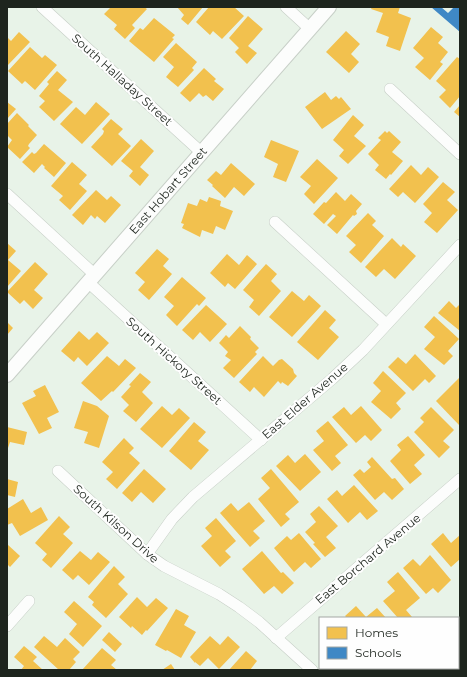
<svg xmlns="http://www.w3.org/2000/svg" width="467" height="677" viewBox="0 0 467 677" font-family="Montserrat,sans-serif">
	<rect width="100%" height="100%" fill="#e8f3e8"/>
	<g fill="#f2c14e">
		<polygon points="111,7 144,7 147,9 132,25 135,28 125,39 114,29 117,25 104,14"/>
		<polygon points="177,7 203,7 188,25 181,19 184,15"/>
		<polygon points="209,7 234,7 244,16 222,39 213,31 210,35 196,22"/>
		<polygon points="372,7 400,7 398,13 411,18 400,51 386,46 389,37 376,32 383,13 371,9"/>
		<polygon points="248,16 263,29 248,46 257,53 247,64 235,52 239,48 229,38"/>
		<polygon points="154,18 175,35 172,38 174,39 154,62 129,41 140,28 143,30"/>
		<polygon points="431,27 443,37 438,43 448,52 440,62 443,64 430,80 415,67 424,58 413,48"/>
		<polygon points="346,31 360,44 351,54 359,62 349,73 326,52"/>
		<polygon points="19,32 30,42 7,66 7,37 11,41"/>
		<polygon points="176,43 197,62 192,68 194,70 178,87 166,77 174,67 163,57"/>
		<polygon points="30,47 42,58 45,55 57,65 35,90 25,81 22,84 8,71"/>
		<polygon points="457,57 460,59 460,96 450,108 439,97 446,90 436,81"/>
		<polygon points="204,68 216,79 214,81 224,89 213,101 206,95 203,97 199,93 190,102 180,93"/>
		<polygon points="57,71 67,80 58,90 73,102 54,121 39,107 45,101 39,96 49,84 47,82"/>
		<polygon points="325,92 331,100 336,96 339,99 341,97 351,109 322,129 305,107"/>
		<polygon points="7,102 16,109 7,119"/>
		<polygon points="96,102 110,114 82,144 60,124 76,107 85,115"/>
		<polygon points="460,105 460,117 454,112"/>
		<polygon points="17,113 29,125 28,126 37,135 29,144 28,146 30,148 20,159 7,147 12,140 7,135 7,124"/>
		<polygon points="353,115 364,125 354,136 366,146 348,164 339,156 344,150 333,140"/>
		<polygon points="111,119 123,129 118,134 131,146 112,166 91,147 103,134 104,131 102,129"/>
		<polygon points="385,131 387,133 389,131 401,142 392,152 403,161 391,175 390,174 386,179 375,170 379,165 368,154 381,140 378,138"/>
		<polygon points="141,139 154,151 140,167 149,175 140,186 129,176 133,171 121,161"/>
		<polygon points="271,140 299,151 286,182 273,177 278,164 264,157"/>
		<polygon points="44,144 66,163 54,177 44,168 45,167 42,164 34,173 22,162 32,152 34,154 36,153"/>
		<polygon points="317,159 338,178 314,204 304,194 311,186 300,177"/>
		<polygon points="72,162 87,175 79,184 87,191 70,210 59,200 63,196 51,186"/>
		<polygon points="231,163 255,184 244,196 234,187 225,198 212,186 213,185 207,180 216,171 221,175"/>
		<polygon points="411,165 421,175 428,167 439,177 415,203 403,192 398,197 389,189"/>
		<polygon points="443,182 455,192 447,200 458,210 437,233 424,222 432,213 423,204"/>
		<polygon points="96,190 107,200 111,196 121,205 105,223 97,216 95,219 91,215 83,225 72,215"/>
		<polygon points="336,192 345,201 351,194 362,204 356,211 357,214 354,216 353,215 337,234 327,225 336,216 333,214 324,224 313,214 324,202 326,203"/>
		<polygon points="209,197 221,201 220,206 233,211 225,230 216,226 213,234 202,230 200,237 182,228 184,224 181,223 188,203 197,206 200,199 207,202"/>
		<polygon points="368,213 376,221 372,225 384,236 361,263 349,252 356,245 346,236"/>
		<polygon points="392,238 401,247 403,244 416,256 395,279 384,269 376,277 365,267"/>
		<polygon points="7,243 16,251 8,260 21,271 7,287"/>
		<polygon points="157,249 169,259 163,266 172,274 149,300 138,290 145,282 135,273"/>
		<polygon points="227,254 239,265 247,255 257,264 235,289 228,283 225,287 210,273"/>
		<polygon points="35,262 48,274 34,290 43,298 33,309 24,300 20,304 7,292"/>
		<polygon points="266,264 277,274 271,281 281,291 259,316 249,307 254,300 243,290"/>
		<polygon points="182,277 206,298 199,306 197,304 177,326 166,315 174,306 164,297"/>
		<polygon points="292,291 304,301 309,295 321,306 292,337 269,317"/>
		<polygon points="449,301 456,308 460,304 460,331 438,313"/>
		<polygon points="206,305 227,324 210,342 200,332 193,340 182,330"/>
		<polygon points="325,310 336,320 329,328 339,337 318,360 297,342"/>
		<polygon points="434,316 459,339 448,351 453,356 444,365 424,349 435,337 424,327"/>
		<polygon points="7,322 13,328 7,335"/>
		<polygon points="240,326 251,337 250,339 259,348 255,352 257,354 234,378 223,368 231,360 225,356 228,352 219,343 226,335 229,338"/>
		<polygon points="79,331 89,340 97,332 109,343 87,366 78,357 74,362 61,351"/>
		<polygon points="415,354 436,376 429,383 425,379 413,391 388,367 398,357 406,364"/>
		<polygon points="107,356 119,366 125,359 136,368 113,392 112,391 101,401 81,383"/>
		<polygon points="263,356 273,366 279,360 282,359 293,369 294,373 297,376 288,386 282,382 281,384 278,381 264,397 254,387 250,392 239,382"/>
		<polygon points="383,371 406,393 396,403 401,409 391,419 371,402 381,391 373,383"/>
		<polygon points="140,373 151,382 142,392 153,403 136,422 123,411 129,405 121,397 131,386 129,385"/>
		<polygon points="460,377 460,426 436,401"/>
		<polygon points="45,385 59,412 47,418 52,428 39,434 22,403 36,396 33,391"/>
		<polygon points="83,401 97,406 109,416 99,448 84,443 88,432 74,428"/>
		<polygon points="162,406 172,415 179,408 190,418 162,448 140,429"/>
		<polygon points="361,406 382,430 371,441 365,435 356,443 332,417 344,407 351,415"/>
		<polygon points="431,407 454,430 443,441 450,447 439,458 414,432 424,422 420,418"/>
		<polygon points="328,421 348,445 335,456 341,463 332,471 313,450 324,441 316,431"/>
		<polygon points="194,422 206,432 198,441 209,450 191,470 169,451"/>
		<polygon points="7,427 27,432 24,445 10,442 7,451"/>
		<polygon points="408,436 425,455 414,465 422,474 410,484 390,461 401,450 397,445"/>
		<polygon points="124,438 134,448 129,453 140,463 117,489 106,479 113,472 102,462"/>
		<polygon points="305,454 321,472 300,491 276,466 288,455 295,463"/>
		<polygon points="372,457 392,479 395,478 404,489 392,500 384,492 375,500 353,475 360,469 364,473 371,467 367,462"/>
		<polygon points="144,469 166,489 153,503 141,492 132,502 122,493"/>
		<polygon points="271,469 299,502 285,514 290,519 281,527 258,499 270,488 261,478"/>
		<polygon points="7,479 18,482 15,497 7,495"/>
		<polygon points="354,485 378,511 367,520 360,512 348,523 327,499 337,490 342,496"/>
		<polygon points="23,499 31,513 41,507 48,520 20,536 12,523 7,525 7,509"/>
		<polygon points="249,502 265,521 253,531 260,538 250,547 220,513 231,503 238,511"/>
		<polygon points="319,506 338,526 326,537 336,548 325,557 313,544 315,543 305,532 316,522 310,514"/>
		<polygon points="59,516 70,527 63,534 73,543 51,568 42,560 47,554 35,543"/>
		<polygon points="216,518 236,541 225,551 231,557 220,567 201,546 212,536 205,528"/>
		<polygon points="299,533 321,559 311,568 305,562 294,572 274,548 287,536 291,540"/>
		<polygon points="443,533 451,543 460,535 460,559 451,567 431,544"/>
		<polygon points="7,544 20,556 10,567 7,564"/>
		<polygon points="80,551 91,560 98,552 110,562 89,585 78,575 73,580 62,570"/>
		<polygon points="262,551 281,573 283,572 294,583 282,594 274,586 264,594 242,569"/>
		<polygon points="430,555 451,580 438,593 433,588 426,594 403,568 413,559 420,566"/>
		<polygon points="114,566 125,577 118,584 128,594 106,618 92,605 94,602 88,597"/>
		<polygon points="398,572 420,598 406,610 412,617 411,618 398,618 383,601 395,591 387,582"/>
		<polygon points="137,597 147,607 156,598 168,608 147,631 146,630 142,635 132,626 131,628 119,617"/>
		<polygon points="74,601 102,626 83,647 69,634 77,624 64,612"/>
		<polygon points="356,606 366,617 377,608 386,618 347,618 345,616"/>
		<polygon points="176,609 189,616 184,625 196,632 181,658 167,650 166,651 155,645"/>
		<polygon points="458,621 460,623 460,644 458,641"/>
		<polygon points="109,632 122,644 115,652 102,640"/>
		<polygon points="44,636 57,647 65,638 80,652 73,659 76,662 69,670 59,670 34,647"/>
		<polygon points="210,636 220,645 228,636 240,647 219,669 208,658 200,666 195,662 195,663 190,657"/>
		<polygon points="24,646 37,657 33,661 43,670 21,670 24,666 14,657"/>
		<polygon points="102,648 116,660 111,665 117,670 82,670"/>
		<polygon points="246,651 257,661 250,670 229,670"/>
		<polygon points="171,664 175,670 162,670"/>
		<polygon points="383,668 401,668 402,670 381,670"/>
		<polygon points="410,668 429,668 431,670 412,670"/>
	</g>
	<polygon fill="#3f88c5" points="431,7 441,7 448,13 454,7 460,7 460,32"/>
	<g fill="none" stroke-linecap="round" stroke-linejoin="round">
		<g stroke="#c7cfc7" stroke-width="12">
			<g id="minor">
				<polyline points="42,7 202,153"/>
				<polyline points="286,7 310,29"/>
				<polyline points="390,89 460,154"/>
				<polyline points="7,194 94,274"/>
				<polyline points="275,222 386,324"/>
				<polyline points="88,282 261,440"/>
				<polyline points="58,471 147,554 164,566 219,594 239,607 259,622 312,670"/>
				<polyline points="147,554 172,519 193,497 332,379 363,350 460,245"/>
				<polyline points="7,626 29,601"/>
				<polyline points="276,638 460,479"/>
			</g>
		</g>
		<g stroke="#c7cfc7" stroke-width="16">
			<g id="tertiary">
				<path id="s1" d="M7,375L329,7"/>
			</g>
		</g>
		<use href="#minor" stroke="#fcfdfc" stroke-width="11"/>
		<use href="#tertiary" stroke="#fcfdfc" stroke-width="14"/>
	</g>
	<g text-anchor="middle" stroke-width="4" stroke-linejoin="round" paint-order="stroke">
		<g font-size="12" fill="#1e251e" stroke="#fefefe">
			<text transform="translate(122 80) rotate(42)" y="4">South Halladay Street</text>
			<text dy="4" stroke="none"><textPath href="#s1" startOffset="245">East Hobart Street</textPath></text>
			<text transform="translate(174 361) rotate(42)" y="4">South Hickory Street</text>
			<text transform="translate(305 401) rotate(-41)" y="4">East Elder Avenue</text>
			<text transform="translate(116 524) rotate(42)" y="4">South Kilson Drive</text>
			<text transform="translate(368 559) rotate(-40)" y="4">East Borchard Avenue</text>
		</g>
	</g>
	<rect width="467" height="677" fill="none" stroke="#1e251e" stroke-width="16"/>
	<rect x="319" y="617" width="140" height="52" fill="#fefefe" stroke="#a4a7a4"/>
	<rect x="327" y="627" width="20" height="12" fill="#f2c14e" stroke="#a4a7a4"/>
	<text x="355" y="637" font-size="12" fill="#1e251e">Homes</text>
	<rect x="327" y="647" width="20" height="12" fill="#3f88c5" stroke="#a4a7a4"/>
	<text x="355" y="657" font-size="12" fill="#1e251e">Schools</text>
</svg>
